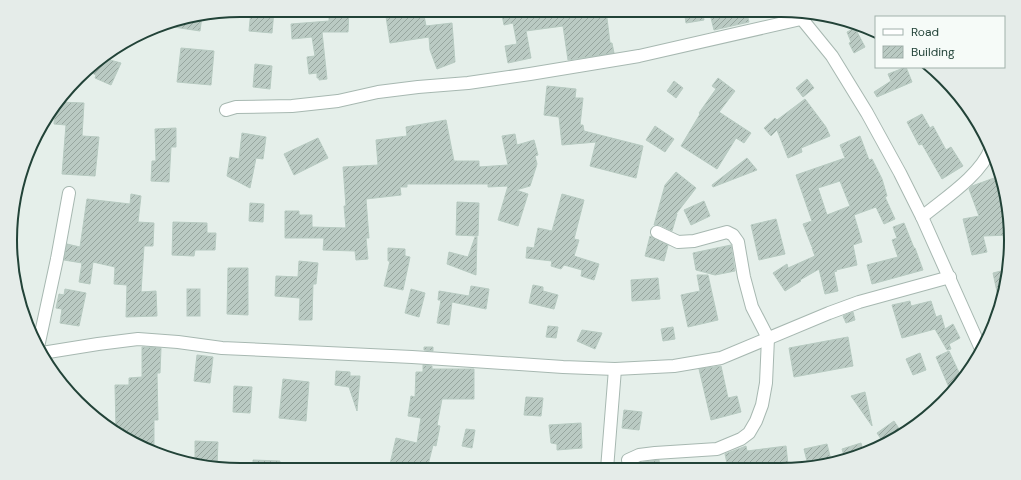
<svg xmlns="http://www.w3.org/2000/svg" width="1021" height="480" viewBox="0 0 1021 480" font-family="'DM Sans',sans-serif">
	<defs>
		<pattern id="building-hatch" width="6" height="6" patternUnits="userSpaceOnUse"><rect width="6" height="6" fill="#bacac3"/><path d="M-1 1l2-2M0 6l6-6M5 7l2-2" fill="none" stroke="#97a69f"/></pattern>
	</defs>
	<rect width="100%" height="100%" fill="#e5efea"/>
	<g fill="url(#building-hatch)" stroke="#b7cac1" fill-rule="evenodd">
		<polygon points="251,10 274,10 272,33 249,31"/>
		<polygon points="329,10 349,10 348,32 322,32 327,79 319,80 319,78 317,78 317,73 309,74 307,57 315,56 312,37 292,39 291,24 329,21"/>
		<polygon points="385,10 423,10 426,26 452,23 455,62 437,69 430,50 429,37 390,43"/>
		<polygon points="501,10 522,10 522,12 537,10 606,10 610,43 612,43 614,53 568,60 563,26 526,31 531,58 508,63 505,46 517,44 513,23 504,25"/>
		<polygon points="684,10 702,10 704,20 686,23"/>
		<polygon points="727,10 746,10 749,22 714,30 710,14"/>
		<polygon points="202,16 200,31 160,25 166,22"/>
		<polygon points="855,28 865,47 854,53 849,43 851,42 847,32"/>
		<polygon points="181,48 214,51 211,85 177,82"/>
		<polygon points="115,50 110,60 121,63 111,85 95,78 96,75 88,71 100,58"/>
		<polygon points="255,64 272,66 270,89 253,87"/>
		<polygon points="906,67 912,82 877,97 874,92 891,81 888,74"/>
		<polygon points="718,78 735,91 719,112 751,133 744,143 736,138 717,169 681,146 700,114 699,113 716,89 712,86"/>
		<polygon points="807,79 814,88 803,97 796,88"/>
		<polygon points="674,81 683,88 676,98 667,91"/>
		<polygon points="547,86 576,89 575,98 583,98 580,125 583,125 584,131 643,146 636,178 590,166 596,142 562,145 559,117 544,115"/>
		<polygon points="805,99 826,127 830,136 801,148 802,152 788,158 777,130 771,136 764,128 775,118 777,120"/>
		<polygon points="59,102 84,103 82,136 99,137 95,176 62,174 66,125 54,124 55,105"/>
		<polygon points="922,114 930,128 933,126 946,150 951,147 963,166 942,179 922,144 919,145 907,122"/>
		<polygon points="446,120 454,161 479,161 479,167 508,165 502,136 515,134 517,145 534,140 538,155 535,156 537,164 530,186 516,190 528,194 518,226 498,220 508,186 488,187 488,184 407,184 407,187 400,187 401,195 366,199 369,238 366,238 368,259 356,260 355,251 323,250 324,238 285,238 285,211 299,211 299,215 312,215 312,227 346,228 344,206 346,206 343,167 378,165 376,140 407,136 406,127"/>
		<polygon points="655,126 674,139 665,152 646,140"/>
		<polygon points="176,128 176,147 171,147 169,182 151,181 152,161 156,161 155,129"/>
		<polygon points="242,133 266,137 263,159 256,158 250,188 227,176 230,157 239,159"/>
		<path d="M860,136L869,160L872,159L882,179L887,196L885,197L895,219L884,224L876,207L854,215L862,242L853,245L857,265L836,270L837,271L834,272L838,291L825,294L819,269L800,280L801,281L785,291L773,273L787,264L788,268L815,256L812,248L815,246L812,247L803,224L812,221L796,175L845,158L840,145ZM840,181L850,206L827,215L818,188Z"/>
		<polygon points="318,138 328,158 294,175 284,154"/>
		<polygon points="747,158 757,170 713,187 712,185"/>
		<polygon points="676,172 696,188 676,214 677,214 672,231 660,225 654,225 665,185"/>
		<polygon points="994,178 1005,207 1010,235 983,236 987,252 972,255 963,219 979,216 969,189 972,186"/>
		<polygon points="131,194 141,196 138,222 154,223 153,246 144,246 141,292 156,291 157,316 126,317 127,285 114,284 115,267 93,262 90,284 79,282 82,263 64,260 67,244 80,247 87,199 130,204"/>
		<polygon points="562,194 584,200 574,239 579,240 574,256 599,264 594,280 581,276 582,270 564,265 561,269 551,266 552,261 526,258 527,247 534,248 538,228 552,231"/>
		<polygon points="704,201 710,216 691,225 684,210"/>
		<polygon points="457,202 479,203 478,236 456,235"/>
		<polygon points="250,203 264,204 263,222 249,221"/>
		<polygon points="776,219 785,254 759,260 751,225"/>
		<polygon points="173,222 207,223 207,233 216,233 215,250 195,250 194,256 172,255"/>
		<polygon points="904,223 914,248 915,248 923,270 872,284 867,265 898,257 892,240 897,238 893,227"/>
		<polygon points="650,236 668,245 664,261 645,256"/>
		<polygon points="475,237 477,237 476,275 447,264 449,252 468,257"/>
		<polygon points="731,245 735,271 715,275 696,270 693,253"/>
		<polygon points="388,248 405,249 405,256 410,257 403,290 384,286 390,261 388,261"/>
		<polygon points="299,261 318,263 316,284 313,284 312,320 299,320 300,298 275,296 276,276 298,277"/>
		<polygon points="228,268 248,268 248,315 227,314"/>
		<polygon points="1005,270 1003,278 999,301 993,273"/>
		<polygon points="697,275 708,275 718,320 688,327 681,295 700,291"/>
		<polygon points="658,278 660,299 632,301 631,280"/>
		<polygon points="533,285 543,287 543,291 558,295 554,309 529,303"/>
		<polygon points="471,286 489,289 486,309 452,302 449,325 437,323 441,300 438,300 439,291 469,296"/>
		<polygon points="65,289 86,293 79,326 60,323 62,309 56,308 59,294 64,295"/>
		<rect x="187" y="289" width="13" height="27"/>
		<polygon points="411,289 425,293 419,317 405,313"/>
		<polygon points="910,301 911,306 931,301 936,317 941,315 945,329 953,324 960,338 949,344 951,349 947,350 935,329 902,338 892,305"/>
		<polygon points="853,312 855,320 846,323 843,316"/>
		<polygon points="548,326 558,327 556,338 546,337"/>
		<polygon points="673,327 675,339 663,341 661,329"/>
		<polygon points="582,330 602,333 595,349 577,341"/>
		<polygon points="848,337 853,366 794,377 789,348"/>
		<polygon points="142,347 161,348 160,373 157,373 158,420 154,420 154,453 116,429 115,385 129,385 129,378 142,377"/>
		<polygon points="424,347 433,347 433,351 424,350"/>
		<polygon points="949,351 963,381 951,392 936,357"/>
		<polygon points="920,353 926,370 913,375 906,359"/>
		<polygon points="197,355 213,357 210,383 194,381"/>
		<polygon points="423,365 432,366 432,369 474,369 474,399 442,399 437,425 440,426 436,446 433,445 427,469 411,469 390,464 396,438 417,443 421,418 408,416 411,396 415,397 416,372 423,372"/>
		<polygon points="721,366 728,398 737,396 741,412 711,420 699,369"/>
		<polygon points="336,371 350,372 350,376 360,376 357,411 349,387 335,385"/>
		<polygon points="283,379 309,382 306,421 279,418"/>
		<polygon points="234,386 252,387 250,413 233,412"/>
		<polygon points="865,392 872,425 872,426 851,396"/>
		<polygon points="526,397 543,398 541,416 524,415"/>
		<polygon points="624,410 642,412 639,430 622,428"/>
		<polygon points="894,421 902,433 887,442 883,442 877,433"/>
		<polygon points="581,423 582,448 557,450 557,444 551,443 549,425"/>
		<polygon points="466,429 475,430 472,448 462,446"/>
		<polygon points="195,441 218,442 217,465 195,461"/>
		<polygon points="861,443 864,454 845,459 842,449"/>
		<polygon points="827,444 831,460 808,465 804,449"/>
		<polygon points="746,446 747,451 786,446 788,465 759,468 728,468 725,454"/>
		<polygon points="253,460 280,461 279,470 253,470"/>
		<polygon points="659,460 660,469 644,469 643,462"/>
	</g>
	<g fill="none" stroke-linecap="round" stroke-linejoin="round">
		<g stroke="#a7b8b1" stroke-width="14">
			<g id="minor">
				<polyline points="797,13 832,56 867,113 900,173 922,217 981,349"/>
				<polyline points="226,110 236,107 292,106 338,101 378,92 418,87 468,83 530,74 639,56 801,19"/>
				<path d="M922,217C945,198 980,176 991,148"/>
				<polyline points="38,347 57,259 69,193"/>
				<polyline points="42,353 98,344 138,339 178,342 222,348 412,357 563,367 615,369 674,366 721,358 829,313 859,302 950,277"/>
				<polyline points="628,460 639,455 655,453 717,449 741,439 749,433 756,421 762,405 766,383 768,338 752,307 744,277 738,242 733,235 727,232 694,241 678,242 657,232"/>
				<polyline points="607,469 615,369"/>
			</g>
		</g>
		<use href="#minor" stroke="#fff" stroke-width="12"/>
	</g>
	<path d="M0 0H1021V480H0ZM240 17H781A223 223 0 0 1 1004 240V240A223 223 0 0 1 781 463H240A223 223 0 0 1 17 240V240A223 223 0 0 1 240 17Z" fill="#e5ece9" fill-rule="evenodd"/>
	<path fill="none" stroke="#224338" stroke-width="2" d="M240 17H781A223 223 0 0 1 1004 240V240A223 223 0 0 1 781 463H240A223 223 0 0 1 17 240V240A223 223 0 0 1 240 17Z"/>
	<rect x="875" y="16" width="130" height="52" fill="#f6fbf8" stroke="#a1b1ab"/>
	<rect x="883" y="29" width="20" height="6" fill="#ffffff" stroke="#a1b1ab"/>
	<text x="911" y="36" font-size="12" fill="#224338">Road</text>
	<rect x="883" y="46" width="20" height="12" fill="url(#building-hatch)" stroke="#a1b1ab"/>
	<text x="911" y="56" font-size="12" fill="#224338">Building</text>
</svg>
